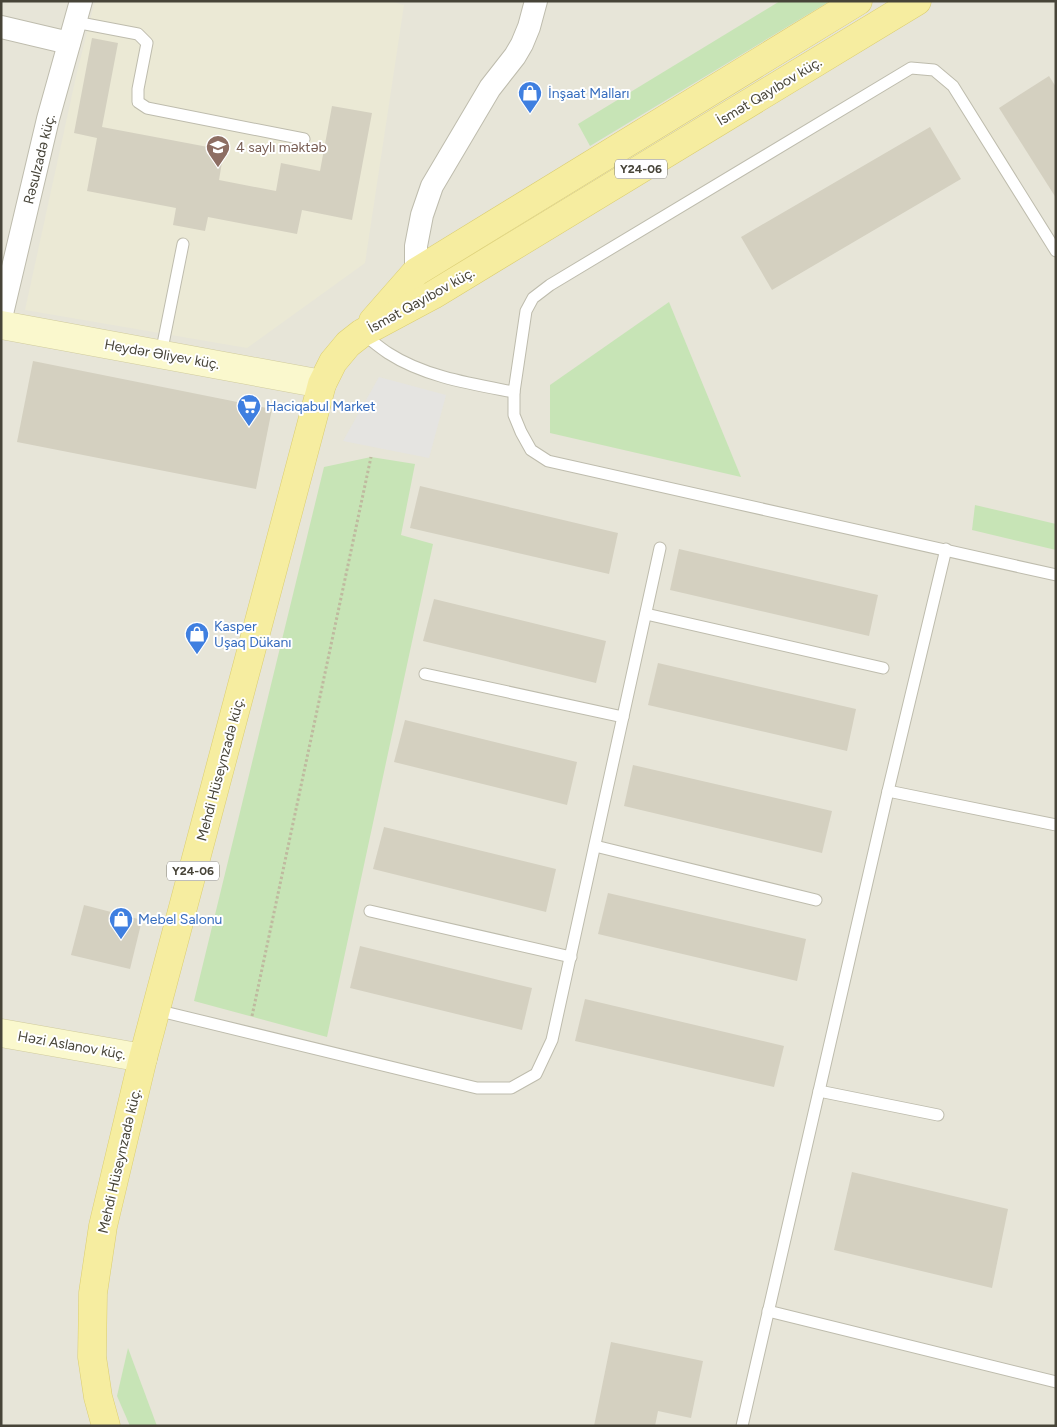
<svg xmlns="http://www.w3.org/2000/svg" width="1057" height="1427" viewBox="0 0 1057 1427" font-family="Figtree,sans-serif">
	<rect width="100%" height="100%" fill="#f4f2ea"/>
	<rect fill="#e7e5d8" x="1" y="1" width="1055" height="1425"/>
	<polygon fill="#ebe9d5" points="95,1 389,1 404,5 365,263 247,348 25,310 77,72"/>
	<g fill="#c7e4b6">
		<polygon points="780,1 830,1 590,146 578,124"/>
		<polygon points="669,302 741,477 550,433 550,385"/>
		<polygon points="371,457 415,464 401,535 433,544 327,1037 194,1001 324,467"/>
		<polygon points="975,505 1056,524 1056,550 972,530"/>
		<polygon points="128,1348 157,1426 130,1426 117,1396"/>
	</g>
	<polygon fill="#e5e4e1" points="379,377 446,395 429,458 343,441"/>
	<g fill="#d4d0c0">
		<polygon points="92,38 118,43 102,127 224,150 219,180 276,191 281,163 320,171 332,106 372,113 352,220 302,210 297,234 208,217 205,231 173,225 176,208 87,191 97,138 74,133"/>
		<polygon points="1049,76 1056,87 1056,198 999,108"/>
		<polygon points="930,127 961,179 772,290 741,237"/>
		<polygon points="33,361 272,409 256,489 17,442"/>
		<polygon points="420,486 618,533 609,574 410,528"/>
		<polygon points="679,549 878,595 869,636 670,590"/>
		<polygon points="434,599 606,641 596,683 423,641"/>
		<polygon points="658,663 856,709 847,751 648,705"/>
		<polygon points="405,720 577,762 567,805 394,762"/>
		<polygon points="633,765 832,811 822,853 624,806"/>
		<polygon points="384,827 556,869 546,912 373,869"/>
		<polygon points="608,893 806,939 797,981 598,934"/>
		<polygon points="84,905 142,920 130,969 71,955"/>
		<polygon points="360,946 532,988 522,1030 350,988"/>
		<polygon points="585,999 784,1046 774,1087 575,1041"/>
		<polygon points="852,1172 1008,1209 992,1288 834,1250"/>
		<polygon points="611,1342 703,1361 691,1418 658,1411 655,1426 594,1426"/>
	</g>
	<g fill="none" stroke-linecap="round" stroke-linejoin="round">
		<g stroke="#bebcad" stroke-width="13">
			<g id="lane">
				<polyline points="75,22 138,34 147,43 138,89 138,102 147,108 304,139"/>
				<polyline points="1056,251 953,86 934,70 911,68 550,285 533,298 526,311 514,392 514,415 521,432 531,450 548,461 1056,575"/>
				<path d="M363,334C371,340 379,347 388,353C425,377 472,384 514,392"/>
				<polyline points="161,354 183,244"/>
				<polyline points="646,614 883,668"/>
				<polyline points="425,674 623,717"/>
				<polyline points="888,791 1056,825"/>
				<polyline points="595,846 816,900"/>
				<polyline points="370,911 571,957"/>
				<polyline points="156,1010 477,1088 511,1088 536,1074 552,1040 660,548"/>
				<polyline points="819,1091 938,1115"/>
				<polyline points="768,1311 1056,1382"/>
				<polyline points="742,1426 888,791 946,549"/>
			</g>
		</g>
		<g stroke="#bebcad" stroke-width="24">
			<g id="street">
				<polyline points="1,27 69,43"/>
				<polyline points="416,272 416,246 422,215 432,186 490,88 515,56 522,44 529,27 536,1"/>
				<polyline points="1,318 48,119 81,1"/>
			</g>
		</g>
		<g stroke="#d0cb9d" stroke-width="29">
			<g id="secondary">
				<polyline points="1,325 322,384"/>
				<polyline points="1,1033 143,1058"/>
			</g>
		</g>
		<g stroke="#dbce71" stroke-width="29">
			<g id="primary">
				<polyline points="373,321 416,272 858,1"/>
				<polyline points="106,1426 98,1397 92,1357 93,1293 103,1226 143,1058 322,384 333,362 348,344 362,333 433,295 917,1"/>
			</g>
		</g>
		<polyline stroke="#bfb99f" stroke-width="3" stroke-dasharray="2.5 2.5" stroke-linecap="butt" points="252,1016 371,457"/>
		<use href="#lane" stroke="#fff" stroke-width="11"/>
		<use href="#street" stroke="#fff" stroke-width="22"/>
		<use href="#secondary" stroke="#faf8cd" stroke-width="28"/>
		<use href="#primary" stroke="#f6eda0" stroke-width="28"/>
	</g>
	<defs>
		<g id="shop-pin" transform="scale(1.25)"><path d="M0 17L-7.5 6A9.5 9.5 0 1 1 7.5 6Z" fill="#3f7fe0" stroke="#fff"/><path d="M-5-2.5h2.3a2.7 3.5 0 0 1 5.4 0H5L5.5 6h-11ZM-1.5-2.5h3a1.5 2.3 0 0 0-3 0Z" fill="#fff"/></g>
		<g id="school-pin" transform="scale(1.25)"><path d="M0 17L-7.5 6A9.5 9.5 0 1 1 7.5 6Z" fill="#8d6e63" stroke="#fff"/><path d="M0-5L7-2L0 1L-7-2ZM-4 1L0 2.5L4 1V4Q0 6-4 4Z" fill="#fff"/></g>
		<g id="supermarket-pin" transform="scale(1.25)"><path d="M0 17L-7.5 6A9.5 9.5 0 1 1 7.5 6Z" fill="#3f7fe0" stroke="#fff"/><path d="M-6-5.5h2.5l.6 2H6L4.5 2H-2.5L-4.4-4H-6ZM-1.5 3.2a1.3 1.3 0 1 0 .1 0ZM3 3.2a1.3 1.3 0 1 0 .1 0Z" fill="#fff"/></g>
	</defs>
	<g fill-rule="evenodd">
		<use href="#shop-pin" x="530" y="93"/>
		<use href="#school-pin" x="218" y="147"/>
		<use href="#supermarket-pin" x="249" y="406"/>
		<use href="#shop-pin" x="197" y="634"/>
		<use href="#shop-pin" x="121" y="919"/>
	</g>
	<g text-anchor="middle" stroke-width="4" stroke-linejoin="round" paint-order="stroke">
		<g fill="#fff" stroke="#7e7c74" stroke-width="1">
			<rect x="615" y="159.5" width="52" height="19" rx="4"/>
			<rect x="167" y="861.5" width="52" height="19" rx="4"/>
		</g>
		<g font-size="12" font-weight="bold" fill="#474438">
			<text x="641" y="173">Y24-06</text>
			<text x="193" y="875">Y24-06</text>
		</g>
		<g font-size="14" fill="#474438" stroke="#fff">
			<text transform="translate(769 91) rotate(-31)" y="5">İsmət Qayıbov küç.</text>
			<text transform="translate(39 159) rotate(-76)" y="5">Rəsulzadə küç.</text>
			<text transform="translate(421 300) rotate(-29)" y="5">İsmət Qayıbov küç.</text>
			<text transform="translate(162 354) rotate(10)" y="5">Heydər Əliyev küç.</text>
			<text transform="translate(220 769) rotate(-75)" y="5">Mehdi Hüseynzadə küç.</text>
			<text transform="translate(72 1045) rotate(10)" y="5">Həzi Aslanov küç.</text>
			<text transform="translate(119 1161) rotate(-77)" y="5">Mehdi Hüseynzadə küç.</text>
		</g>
		<g font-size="14" fill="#366cbe" stroke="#fff" text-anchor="start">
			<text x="548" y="98">İnşaat Malları</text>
			<text x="266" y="411">Haciqabul Market</text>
			<text x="214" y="631">Kasper<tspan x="214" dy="16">Uşaq Dükanı</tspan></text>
			<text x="138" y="924">Mebel Salonu</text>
		</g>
		<g font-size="14" fill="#785e54" stroke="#fff" text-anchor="start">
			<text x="236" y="152">4 saylı məktəb</text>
		</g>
	</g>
	<rect width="1057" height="1427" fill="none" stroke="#474438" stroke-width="5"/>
</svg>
